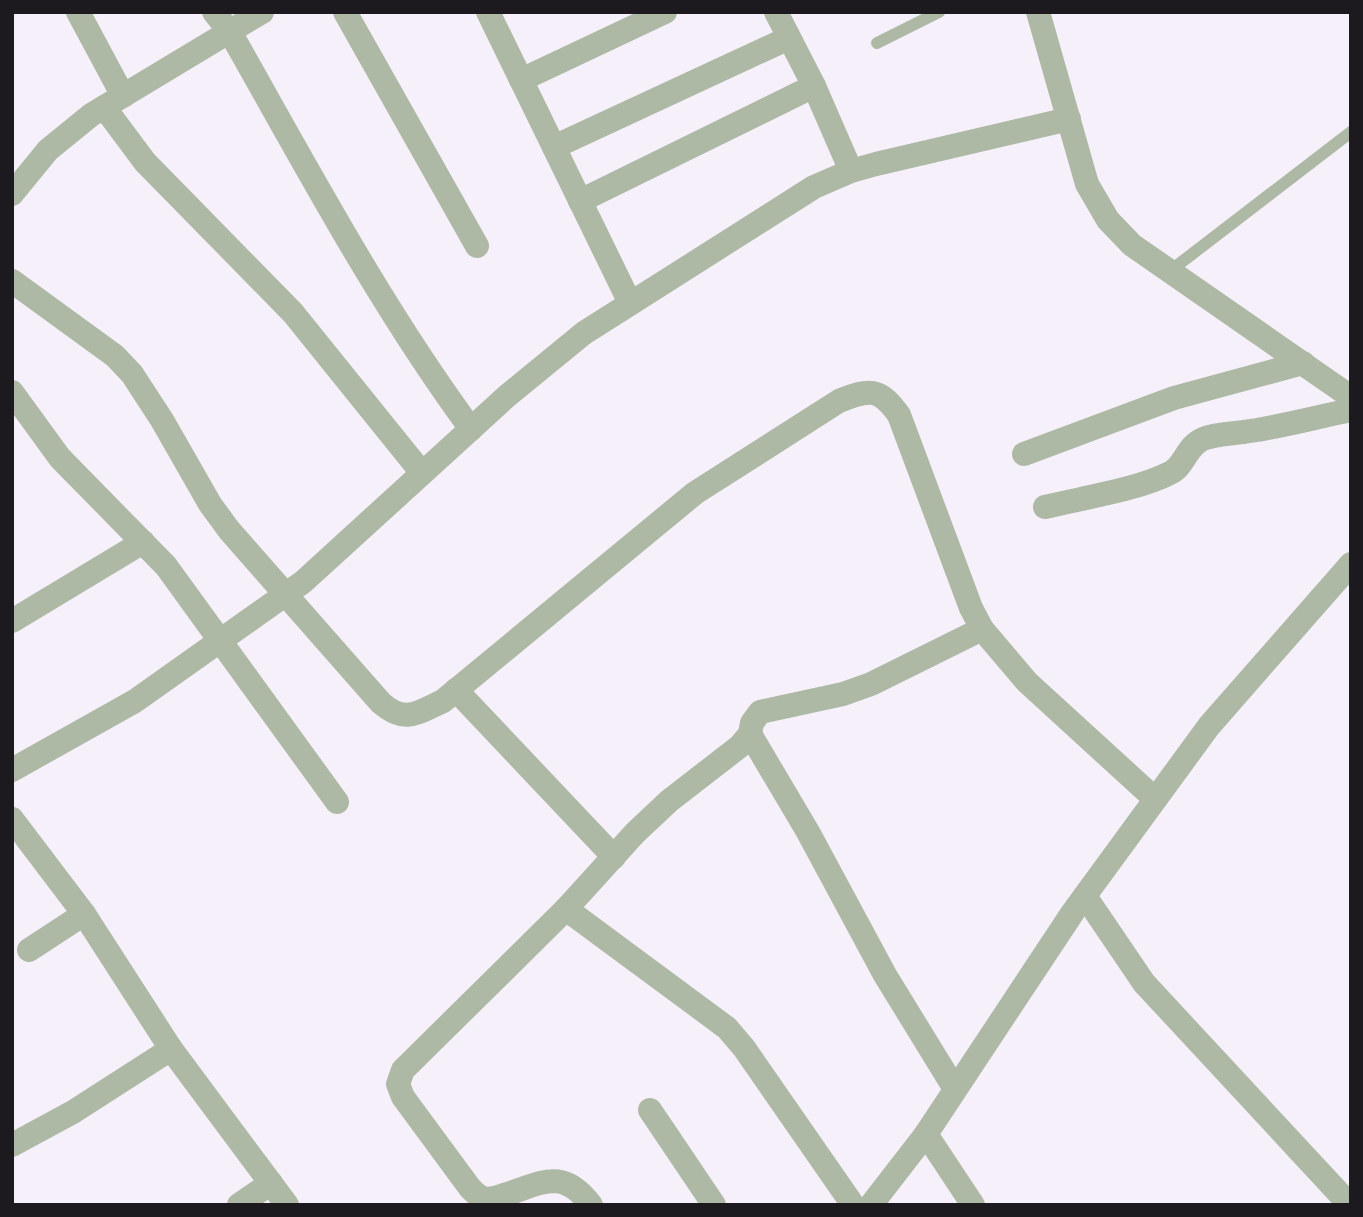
<svg xmlns="http://www.w3.org/2000/svg" width="1363" height="1217" viewBox="0 0 1363 1217" font-family="Poppins,sans-serif">
	<rect width="100%" height="100%" fill="#f5f0fa"/>
	<g fill="none" stroke-linecap="round" stroke-linejoin="round">
		<g stroke="#aeb9a5" stroke-width="12">
			<polyline points="877,43 939,12"/>
			<polyline points="1170,271 1351,132"/>
		</g>
		<g stroke="#aeb9a5" stroke-width="24">
			<polyline points="78,12 123,96"/>
			<path d="M214,12L230,32C306,166 379,304 471,429"/>
			<polyline points="345,12 477,246"/>
			<polyline points="488,12 630,303"/>
			<polyline points="776,12 814,86 851,171"/>
			<polyline points="1038,12 1087,184 1108,220 1132,245 1351,397"/>
			<polyline points="521,80 665,12"/>
			<polyline points="104,107 145,162 293,313 422,473"/>
			<polyline points="554,147 789,38"/>
			<polyline points="12,194 48,150 91,115 262,12"/>
			<polyline points="580,201 814,86"/>
			<path d="M12,281L115,356L132,374L162,420L210,504L229,530L381,703C405,724 417,713 443,701L695,493L839,401C869,389 879,387 899,415L971,608L982,629L1027,682L1155,799"/>
			<polyline points="12,392 60,458 166,566 337,802"/>
			<polyline points="1024,454 1174,398 1303,363"/>
			<path d="M1045,507C1081,498 1137,490 1170,473C1185,466 1186,446 1203,439C1217,433 1235,434 1250,431C1284,426 1317,417 1351,410"/>
			<polyline points="12,621 143,542"/>
			<polyline points="456,690 614,857"/>
			<polyline points="750,734 808,832 885,975 955,1089"/>
			<polyline points="12,770 135,701 303,582 507,396 584,333 814,187 851,171 876,164 1069,119"/>
			<polyline points="12,819 84,914 171,1049 287,1205"/>
			<polyline points="1085,896 1144,983 1350,1205"/>
			<polyline points="566,909 727,1028 744,1048 853,1205"/>
			<polyline points="29,950 84,914"/>
			<polyline points="650,1110 714,1205"/>
			<polyline points="926,1134 973,1205"/>
			<polyline points="12,1145 73,1112 171,1049"/>
			<polyline points="239,1205 271,1183"/>
			<path d="M591,1205C562,1167 543,1183 504,1195C498,1197 490,1200 483,1198C479,1197 473,1191 470,1188L403,1097L398,1084L403,1070L566,909L635,833L669,801L740,746L750,734L752,723L760,712L843,694L871,684L982,629"/>
			<polyline points="871,1205 926,1134 1073,912 1209,726 1351,564"/>
		</g>
	</g>
	<rect width="1363" height="1217" fill="none" stroke="#1c1a1e" stroke-width="28"/>
</svg>
